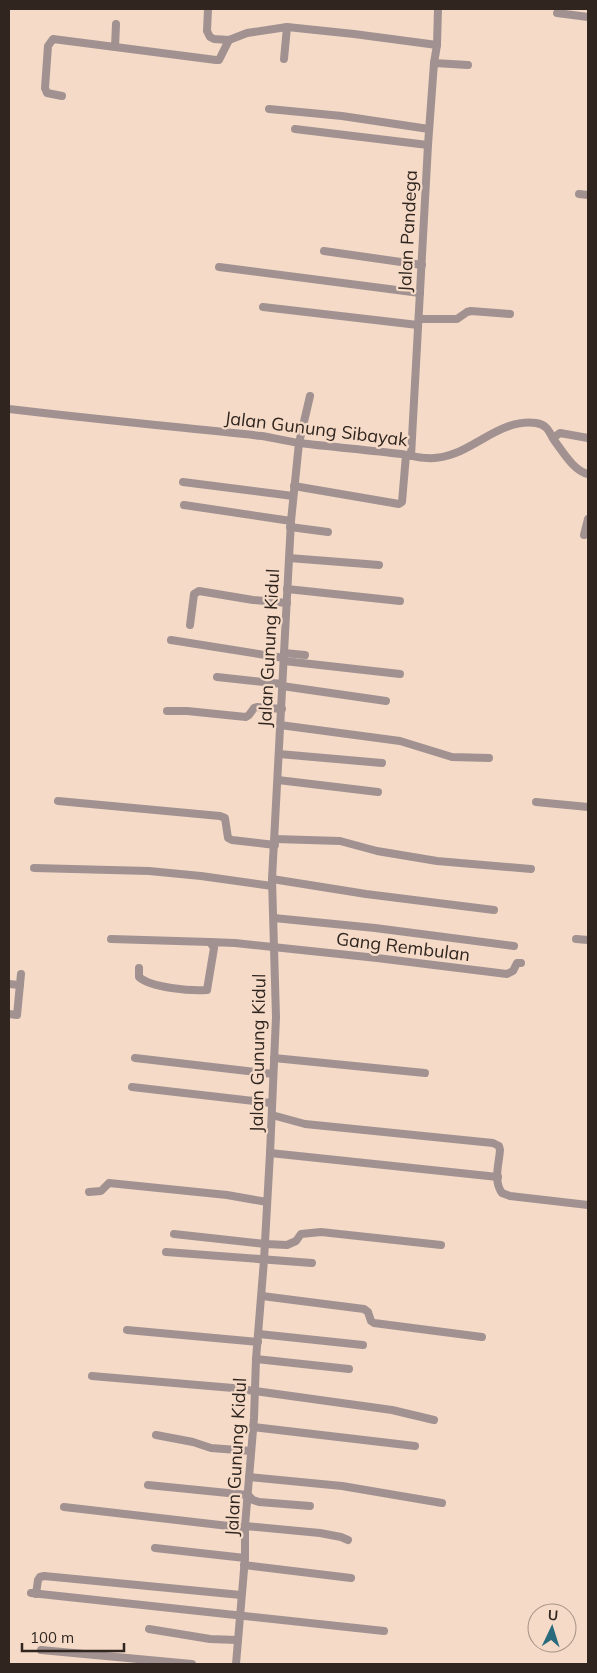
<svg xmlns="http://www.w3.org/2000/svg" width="597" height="1673" viewBox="0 0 597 1673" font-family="Mulish,sans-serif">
	<rect width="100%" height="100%" fill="#f5dac7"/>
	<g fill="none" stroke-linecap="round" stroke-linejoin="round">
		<g stroke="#a19291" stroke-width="8">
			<polyline points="208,9 207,31 210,37 214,39 229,40 247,33 287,27 354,34 437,45"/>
			<polyline points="557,13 588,17"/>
			<polyline points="115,47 116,24"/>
			<polyline points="284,59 287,27"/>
			<polyline points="434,63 468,65"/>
			<polyline points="62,96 47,93 45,88 48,46 53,39 216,60 219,60 229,40"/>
			<polyline points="269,109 342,116 429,129"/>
			<polyline points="295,129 428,145"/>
			<polyline points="579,194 588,195"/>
			<polyline points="324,251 422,265"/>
			<polyline points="219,267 420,293"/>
			<polyline points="263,307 418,325"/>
			<polyline points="419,319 457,319 467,312 471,311 510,314"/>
			<path d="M9,409C93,419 177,427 262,436C274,438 286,441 299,443C333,447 367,450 401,454C410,455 418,458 427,458C468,461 494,418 536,423C548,425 549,432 554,440C563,452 574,471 588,474"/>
			<polyline points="553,438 560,433 588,438"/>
			<polyline points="411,456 428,145 434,63 437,45 438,9"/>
			<polyline points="183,482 293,496"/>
			<polyline points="294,486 399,504 402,502 406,455"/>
			<polyline points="184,505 291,521"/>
			<polyline points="290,527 328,532"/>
			<polyline points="584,535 588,519"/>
			<polyline points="289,558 379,565"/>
			<polyline points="287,589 400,601"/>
			<polyline points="190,625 194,594 199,591 253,600 287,603"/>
			<polyline points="171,640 284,658"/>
			<polyline points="284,653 305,655"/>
			<polyline points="284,661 400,674"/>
			<polyline points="217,677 282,684"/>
			<polyline points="282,686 386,701"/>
			<polyline points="167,711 187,711 246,717 249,715 254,708 257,707 282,709"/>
			<polyline points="280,725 400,741 452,757 489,758"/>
			<polyline points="279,754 382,763"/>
			<polyline points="278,780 378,792"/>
			<polyline points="58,801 220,816 225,818 228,838 232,840 275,845"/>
			<polyline points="536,802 588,807"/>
			<polyline points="275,839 340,841 377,851 437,861 531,869"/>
			<polyline points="34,868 149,871 201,876 272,886"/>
			<polyline points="272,879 366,894 494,910"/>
			<polyline points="274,918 375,928 514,946"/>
			<polyline points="111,939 210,942"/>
			<polyline points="576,939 588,940"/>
			<path d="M139,968V977C151,988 191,991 207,990L214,948L210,942L235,943L377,958L507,974L513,971L517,963H521"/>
			<polyline points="9,984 20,985"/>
			<polyline points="9,1014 17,1015 21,974"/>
			<polyline points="135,1058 273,1074"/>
			<polyline points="274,1058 425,1073"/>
			<polyline points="132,1087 271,1103"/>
			<path d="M272,1115L305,1124L493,1143L499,1146L500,1150C499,1164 493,1181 502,1193L510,1196L588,1205"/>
			<polyline points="270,1153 498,1177"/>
			<polyline points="89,1192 101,1191 109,1183 227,1195 267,1202"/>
			<polyline points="174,1234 265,1244 287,1245 296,1241 301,1234 321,1232 441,1245"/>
			<polyline points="166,1252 312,1263"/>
			<polyline points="262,1296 364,1309 368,1312 371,1321 374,1323 482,1337"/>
			<polyline points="127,1330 258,1342"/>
			<polyline points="259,1334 363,1345"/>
			<polyline points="256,1359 349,1369"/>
			<polyline points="92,1376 233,1388 392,1410 434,1420"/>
			<polyline points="253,1427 415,1446"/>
			<polyline points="156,1435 193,1442 211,1448 251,1451"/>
			<polyline points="249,1477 342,1486 442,1503"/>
			<polyline points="148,1485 248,1495 253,1500 259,1502 310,1506"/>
			<polyline points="64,1507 246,1528"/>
			<polyline points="245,1526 320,1533 341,1537 348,1540"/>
			<polyline points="155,1548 245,1558"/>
			<polyline points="244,1565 351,1578"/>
			<polyline points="31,1593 384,1631"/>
			<polyline points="36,1594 38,1580 40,1577 44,1576 241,1595"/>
			<polyline points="149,1629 210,1639 237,1640"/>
			<polyline points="41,1650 192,1664"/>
			<polyline points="236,1664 245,1558 245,1526 254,1418 256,1359 264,1260 270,1153 276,1017 272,879 291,521 299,443 310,396"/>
		</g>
	</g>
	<g text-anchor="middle" stroke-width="4.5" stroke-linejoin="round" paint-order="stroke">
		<g font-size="18" fill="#30261f" stroke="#f5dac7">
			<text transform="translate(408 231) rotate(-87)" y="6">Jalan Pandega</text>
			<text transform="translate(316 429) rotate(7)" y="6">Jalan Gunung Sibayak</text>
			<text transform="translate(269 648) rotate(-87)" y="6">Jalan Gunung Kidul</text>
			<text transform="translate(403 947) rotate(7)" y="6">Gang Rembulan</text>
			<text transform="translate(258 1053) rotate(-89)" y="6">Jalan Gunung Kidul</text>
			<text transform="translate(236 1457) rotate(-87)" y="6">Jalan Gunung Kidul</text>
		</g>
	</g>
	<rect width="597" height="1673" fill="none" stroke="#30261f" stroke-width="20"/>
	<g transform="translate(552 1628) rotate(4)"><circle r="24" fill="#f5dac7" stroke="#a69284"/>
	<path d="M0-4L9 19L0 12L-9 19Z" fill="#296a7d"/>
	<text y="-8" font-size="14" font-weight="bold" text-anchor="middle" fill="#30261f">U</text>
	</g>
	<path d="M22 1643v8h102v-8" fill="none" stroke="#30261f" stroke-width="2.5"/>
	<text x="30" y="1643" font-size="15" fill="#30261f" stroke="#f5dac7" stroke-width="4" paint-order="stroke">100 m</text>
</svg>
